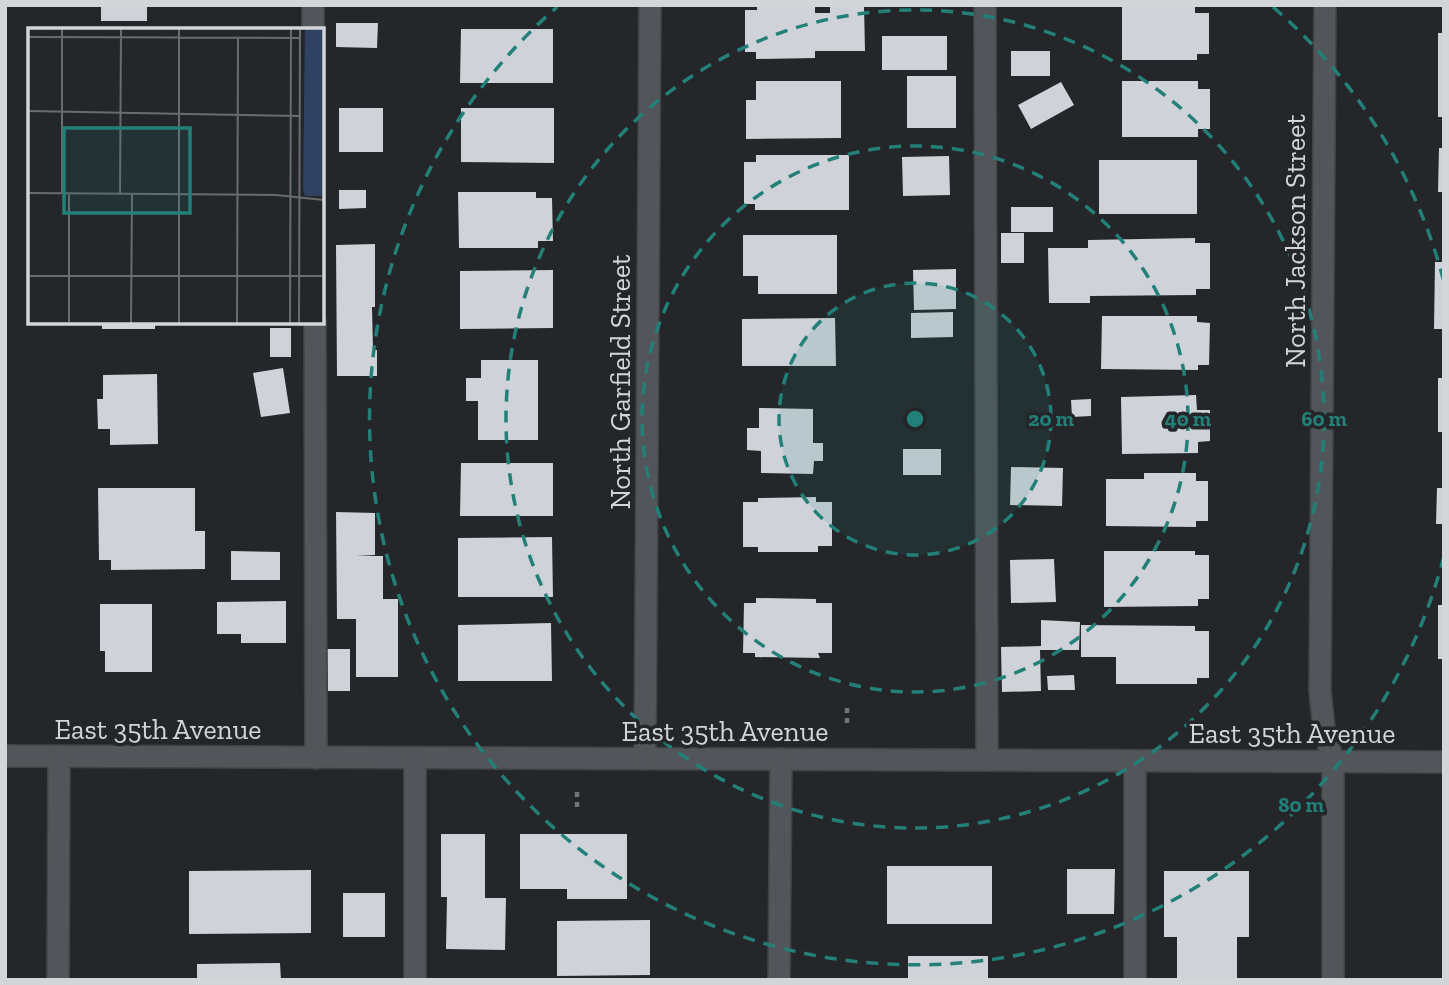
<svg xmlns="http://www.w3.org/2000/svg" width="1449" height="985" viewBox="0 0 1449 985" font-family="'Zilla Slab',serif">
	<rect width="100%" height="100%" fill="#24262a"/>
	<g fill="#cfd2d8">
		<rect x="101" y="5" width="46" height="16"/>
		<polygon points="757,5 815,5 815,13 830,13 830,6 864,6 865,51 815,51 815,58 756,59 756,52 745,52 745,10 757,10"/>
		<polygon points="1195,6 1195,13 1209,13 1209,54 1197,54 1197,60 1122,60 1122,7"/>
		<polygon points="336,23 378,23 377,48 336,47"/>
		<polygon points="461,29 553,29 553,83 460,83"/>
		<rect x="1438" y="33" width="6" height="84"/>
		<rect x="882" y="36" width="65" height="34"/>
		<rect x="1011" y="51" width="39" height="25"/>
		<rect x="907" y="76" width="49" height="52"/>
		<polygon points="756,81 841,81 841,138 746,139 746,100 756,100"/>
		<polygon points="1122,81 1198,81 1198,89 1210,89 1210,129 1198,129 1198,137 1122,137"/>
		<polygon points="1061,82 1074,105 1031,129 1018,105"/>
		<rect x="339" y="108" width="44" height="44"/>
		<polygon points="461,108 554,108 554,163 461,162"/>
		<polygon points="1439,148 1444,148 1444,192 1438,192"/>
		<polygon points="756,155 849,155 849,210 755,210 755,204 744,204 744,162 756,162"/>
		<polygon points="949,156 950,195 903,196 902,157"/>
		<rect x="1099" y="160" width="98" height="54"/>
		<polygon points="339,190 366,190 366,208 339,209"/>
		<polygon points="458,192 536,192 536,198 552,198 553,241 538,241 538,248 459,248"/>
		<rect x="1011" y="207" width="42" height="25"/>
		<rect x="1001" y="233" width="23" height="30"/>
		<polygon points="743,235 837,235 837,294 758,294 758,276 743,276"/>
		<polygon points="1195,238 1195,243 1210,243 1210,289 1196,289 1196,295 1090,296 1090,303 1049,303 1048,248 1088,248 1088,240"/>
		<polygon points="375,244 375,307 372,307 373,350 377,350 377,376 337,376 336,245"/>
		<polygon points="1435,262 1444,262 1444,329 1434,329"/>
		<polygon points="956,269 956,309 914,310 913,270"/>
		<polygon points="553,270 553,328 460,329 460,271"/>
		<polygon points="953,312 953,337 911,338 911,313"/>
		<polygon points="1102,316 1197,316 1197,322 1210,323 1209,365 1198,365 1198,370 1101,369"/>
		<polygon points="835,318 836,366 742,366 742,319"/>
		<rect x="102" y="322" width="53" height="7"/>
		<rect x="270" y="328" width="21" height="29"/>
		<polygon points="481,360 538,360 538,440 478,440 478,401 466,401 466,378 481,378"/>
		<polygon points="283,368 290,413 261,417 253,373"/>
		<polygon points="157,374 158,444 110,445 110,429 98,429 97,399 103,399 103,375"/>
		<rect x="1438" y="378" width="6" height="54"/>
		<polygon points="1196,395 1197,410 1210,410 1210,441 1198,442 1198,453 1122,454 1121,397"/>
		<polygon points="1091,399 1091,416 1072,417 1071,400"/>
		<polygon points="759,408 813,409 813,443 823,443 823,461 814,461 813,474 761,473 761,451 747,450 747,428 759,428"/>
		<rect x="903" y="449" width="38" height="26"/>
		<polygon points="461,463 553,463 553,516 460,516"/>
		<polygon points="1011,467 1063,468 1062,506 1010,505"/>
		<polygon points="1144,473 1196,473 1196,481 1208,481 1208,521 1196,521 1196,527 1106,526 1106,479 1144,479"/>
		<polygon points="98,488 195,488 195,531 205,531 205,569 111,570 111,560 99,560"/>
		<polygon points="1437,488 1444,488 1444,524 1436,524"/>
		<polygon points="816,497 816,502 832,502 832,546 818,546 818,552 758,552 758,547 743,547 743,502 758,502 758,498"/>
		<polygon points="336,512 375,513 375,555 356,556 383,556 383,599 398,599 398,677 356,677 356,619 337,619"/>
		<polygon points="552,537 553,597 458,597 458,538"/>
		<polygon points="231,551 280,552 280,580 231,580"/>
		<polygon points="1104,551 1195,551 1195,555 1209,555 1209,599 1198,599 1198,606 1104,607"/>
		<polygon points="1054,559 1056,602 1011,603 1010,560"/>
		<polygon points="756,598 816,599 816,603 832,603 832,653 818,653 820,658 755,657 755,653 743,653 744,603 756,603"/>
		<polygon points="286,601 286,643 241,643 241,634 217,634 217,602"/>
		<polygon points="100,604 152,604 152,672 105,672 105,651 100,651"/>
		<rect x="1438" y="605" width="6" height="54"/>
		<polygon points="1041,620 1080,622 1079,650 1040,650 1041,691 1002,692 1001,647 1041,646"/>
		<polygon points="551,623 552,681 458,681 458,625"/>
		<polygon points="1081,625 1195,626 1195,631 1209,631 1209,678 1197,678 1197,684 1116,684 1116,657 1081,657"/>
		<polygon points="327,649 350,649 350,691 328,691"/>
		<polygon points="1074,675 1075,690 1048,690 1047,676"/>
		<polygon points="441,834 485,834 485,898 506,898 505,950 446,949 447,897 441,897"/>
		<polygon points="520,834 627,834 627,899 567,899 567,889 520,889"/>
		<rect x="887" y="866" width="105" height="58"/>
		<polygon points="1067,869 1115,869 1114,914 1067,914"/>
		<polygon points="311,870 311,933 189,934 189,871"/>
		<polygon points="1164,871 1249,871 1249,937 1237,937 1237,980 1177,980 1177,937 1164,937"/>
		<rect x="343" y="893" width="42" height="44"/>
		<polygon points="650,920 650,975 557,976 557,921"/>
		<rect x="908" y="956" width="80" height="24"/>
		<polygon points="280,963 281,980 197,980 197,964"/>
	</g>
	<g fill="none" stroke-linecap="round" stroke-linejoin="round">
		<g stroke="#404246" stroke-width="24">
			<g id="minor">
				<polyline points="313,5 313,30"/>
				<polyline points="985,5 987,760"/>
				<polyline points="1325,5 1320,691 1324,728 1333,762 1333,980"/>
				<polyline points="315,322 316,758"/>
				<polyline points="5,756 1444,762"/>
				<polyline points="415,758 415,980"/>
				<polyline points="645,759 650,5"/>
				<polyline points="1135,761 1135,980"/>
				<polyline points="58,980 59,756"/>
				<polyline points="779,980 781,759"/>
			</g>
		</g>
		<g stroke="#717377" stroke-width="4.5" stroke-dasharray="5 5" stroke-linecap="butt">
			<polyline points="847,708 847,725"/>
			<polyline points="577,792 577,812"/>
		</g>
		<use href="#minor" stroke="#525559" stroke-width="21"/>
	</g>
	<circle cx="915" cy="419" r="136" fill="#238079" fill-opacity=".12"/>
	<g fill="none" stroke="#238079" stroke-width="3.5" stroke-dasharray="12 9">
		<circle cx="915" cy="419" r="136"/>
		<circle cx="915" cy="419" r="273"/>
		<circle cx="915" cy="419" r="409"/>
		<path d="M1444 556A546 546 0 1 1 557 7M1273 7A546 546 0 0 1 1444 282"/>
	</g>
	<g text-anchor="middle" stroke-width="7" stroke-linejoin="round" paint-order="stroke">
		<g font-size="28" fill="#d3d5d8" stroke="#24262a">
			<text transform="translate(1295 241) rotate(-90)" y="10">North Jackson Street</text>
			<text transform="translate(620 382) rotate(-90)" y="10">North Garfield Street</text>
			<text x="158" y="739">East 35th Avenue</text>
			<text x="725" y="741">East 35th Avenue</text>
			<text x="1292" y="743">East 35th Avenue</text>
		</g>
	</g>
	<g transform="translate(28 28)">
		<rect width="296" height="296" fill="#24262a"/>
		<path d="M277,0H296V168H277L275,161Z" fill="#2f4261"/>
		<path fill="none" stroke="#6a6c70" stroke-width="2" d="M0,9L272,10M0,83L271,88M0,165L248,167L296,172M34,166V0M92,166L93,0M0,248H296M41,294V166M103,295L104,166M151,295V0M209,295L210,10M262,295L263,0M271,295L272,0"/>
		<path fill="#238079" fill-opacity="0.15" stroke="#238079" stroke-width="3.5" d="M36,100H162V185H36Z"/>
		<rect width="296" height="296" fill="none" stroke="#d3d5d8" stroke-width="3.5"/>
	</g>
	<circle cx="915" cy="419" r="10" fill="#238079" stroke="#24262a" stroke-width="3.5"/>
	<g font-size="21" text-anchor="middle" font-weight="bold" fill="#238079" stroke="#24262a" stroke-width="7" stroke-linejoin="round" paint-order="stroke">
		<text x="1051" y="426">20 m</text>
		<text x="1188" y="426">40 m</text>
		<text x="1324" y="426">60 m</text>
		<text x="1301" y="812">80 m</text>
	</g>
	<rect width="1449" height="985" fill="none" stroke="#d3d5d8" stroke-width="14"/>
</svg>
